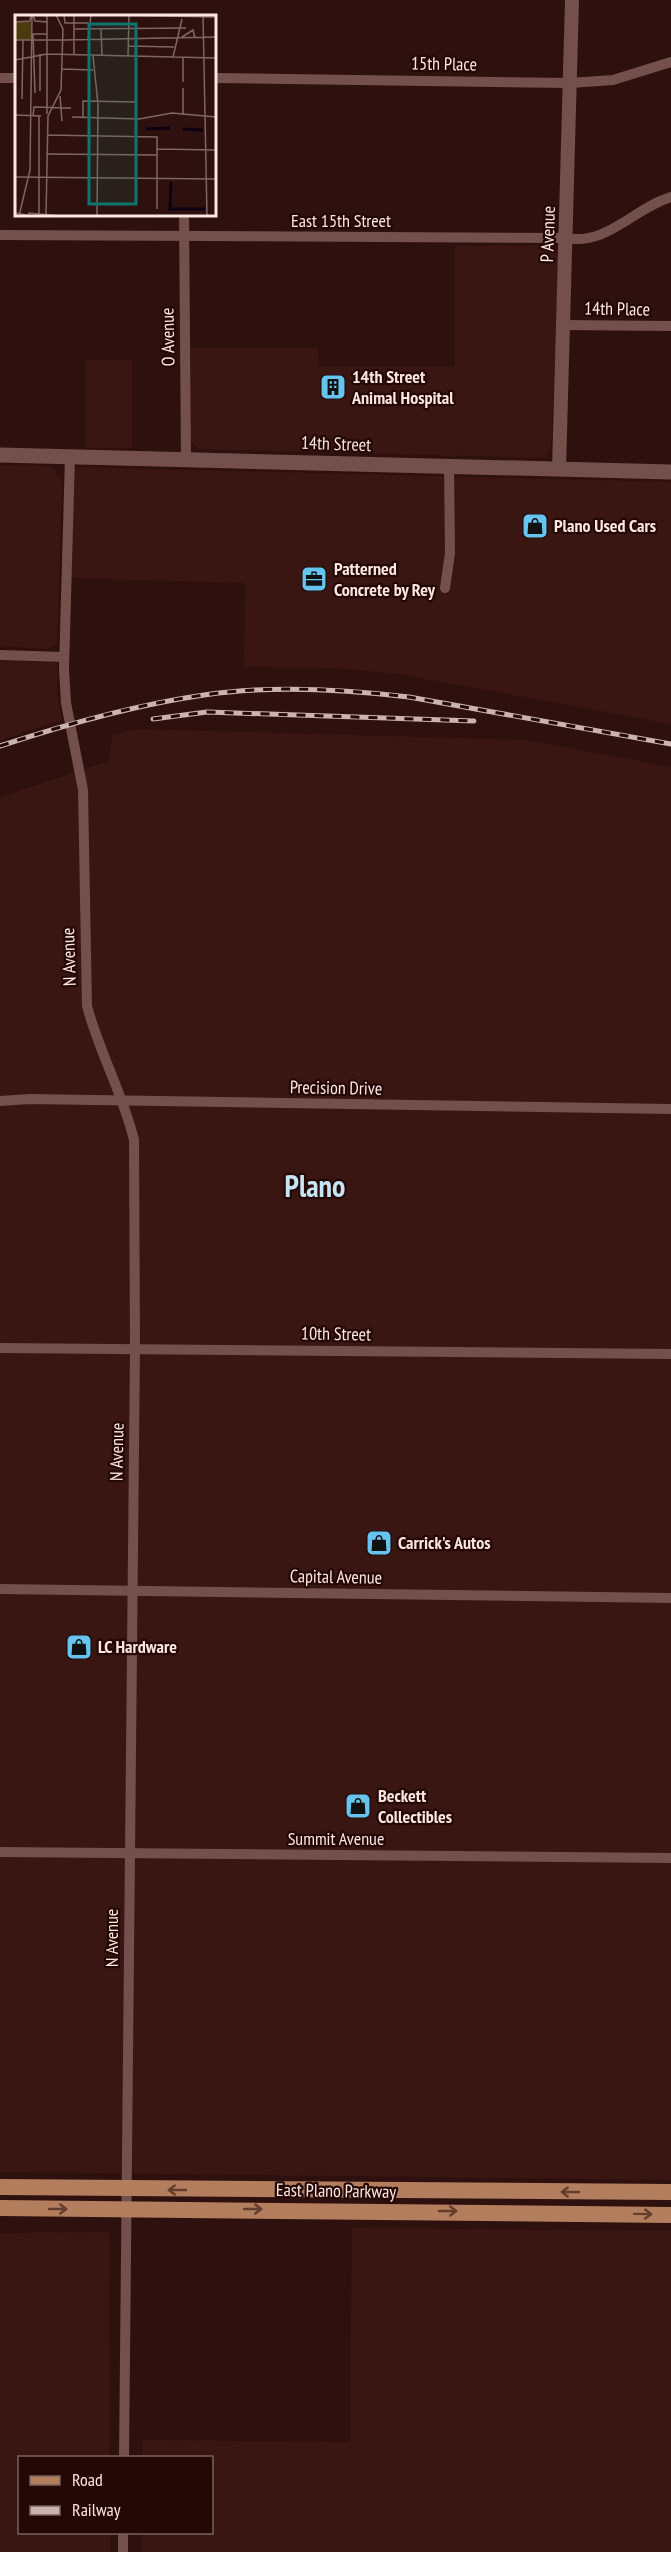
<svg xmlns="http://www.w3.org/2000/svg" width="671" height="2552" viewBox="0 0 671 2552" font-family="'PT Sans Narrow',sans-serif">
	<rect width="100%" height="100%" fill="#2e110e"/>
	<g fill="#3a1612">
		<polygon points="550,245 560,254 551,450 545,458 198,449 191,440 191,348 318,348 318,367 455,367 455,246"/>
		<rect x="85" y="360" width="47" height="88"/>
		<polygon points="0,465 51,466 62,481 57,644 47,649 0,646"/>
		<polygon points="70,467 671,482 671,724 399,674 331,668 244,667 245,583 68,578"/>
		<polygon points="0,661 58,663 57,694 62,720 0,740"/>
		<polygon points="137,729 527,740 671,767 671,2180 0,2172 0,797 109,761 112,736"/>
		<polygon points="352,2228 671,2231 671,2552 141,2552 142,2533 212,2532 212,2458 142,2457 143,2440 350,2442"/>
		<polygon points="109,2232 110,2457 20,2458 20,2532 110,2533 110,2552 0,2552 0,2233"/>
	</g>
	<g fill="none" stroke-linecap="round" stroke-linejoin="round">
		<g stroke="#73504b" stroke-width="10">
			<polyline points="0,78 16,78"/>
			<polyline points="214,78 570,83 613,80 671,62"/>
			<polyline points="184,214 186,459"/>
			<path d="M0,235L566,238C607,246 634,208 671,197"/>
			<polyline points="562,325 671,326"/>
			<path d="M70,456L64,669L66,703L83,790L87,1006C99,1052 123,1094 134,1140L135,1348L124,2458"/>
			<polyline points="445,588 450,553 449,466"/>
			<polyline points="0,655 64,657"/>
			<polyline points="0,1101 30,1099 671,1109"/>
			<polyline points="0,1348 671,1354"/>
			<polyline points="0,1589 671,1598"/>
			<polyline points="0,1852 671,1858"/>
			<polyline points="123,2552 123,2532"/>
		</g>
		<polyline stroke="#73504b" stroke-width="14" points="559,469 572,0"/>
		<polyline stroke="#73504b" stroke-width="15" points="0,455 671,472"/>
		<g stroke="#b37e5d" stroke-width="16">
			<polyline points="0,2187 671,2192"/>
			<polyline points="0,2208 671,2215"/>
		</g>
		<g stroke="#cbb4b0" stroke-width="5">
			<g id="rail">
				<polyline points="153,719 207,712 474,721"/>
				<path d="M0,746C67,724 134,705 204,695C271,685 342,689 409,697L671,744"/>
			</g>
		</g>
		<use href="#rail" stroke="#230806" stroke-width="3" stroke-dasharray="9" stroke-linecap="butt"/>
	</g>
	<defs><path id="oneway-shaft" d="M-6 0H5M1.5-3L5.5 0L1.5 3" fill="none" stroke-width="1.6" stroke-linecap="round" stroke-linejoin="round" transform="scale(1.5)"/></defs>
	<g stroke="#643d2d">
		<use href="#oneway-shaft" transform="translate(177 2190) rotate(180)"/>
		<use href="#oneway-shaft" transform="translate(570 2192) rotate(180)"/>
		<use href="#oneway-shaft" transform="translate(58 2209)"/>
		<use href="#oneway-shaft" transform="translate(253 2209)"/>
		<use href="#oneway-shaft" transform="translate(448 2211)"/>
		<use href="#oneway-shaft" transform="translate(643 2214) rotate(1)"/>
	</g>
	<defs>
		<g id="building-square" transform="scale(1.35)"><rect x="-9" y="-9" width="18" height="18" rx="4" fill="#67c4ef" stroke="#230806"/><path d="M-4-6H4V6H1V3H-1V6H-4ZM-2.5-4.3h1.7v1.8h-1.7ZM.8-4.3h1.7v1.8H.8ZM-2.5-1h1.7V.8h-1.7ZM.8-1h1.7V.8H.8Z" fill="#111"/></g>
		<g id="shop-square" transform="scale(1.35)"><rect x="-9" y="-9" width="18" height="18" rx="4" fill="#67c4ef" stroke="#230806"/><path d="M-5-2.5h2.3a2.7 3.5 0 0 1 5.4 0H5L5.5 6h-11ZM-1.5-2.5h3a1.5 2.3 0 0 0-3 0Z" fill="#111"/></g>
		<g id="office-square" transform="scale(1.35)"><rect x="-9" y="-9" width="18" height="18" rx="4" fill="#67c4ef" stroke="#230806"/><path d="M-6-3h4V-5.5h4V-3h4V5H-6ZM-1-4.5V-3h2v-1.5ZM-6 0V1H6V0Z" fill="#111"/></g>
	</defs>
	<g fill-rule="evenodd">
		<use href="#building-square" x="333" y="387"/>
		<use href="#shop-square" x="535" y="526"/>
		<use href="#office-square" x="314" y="579"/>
		<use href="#shop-square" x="379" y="1543"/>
		<use href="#shop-square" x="79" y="1647"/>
		<use href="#shop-square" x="358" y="1806"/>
	</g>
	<g text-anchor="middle" stroke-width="4.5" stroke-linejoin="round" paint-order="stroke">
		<g font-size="18" fill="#fbe6e2" stroke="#230806">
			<text transform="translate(444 64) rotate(1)" y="6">15th Place</text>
			<text x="341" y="227">East 15th Street</text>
			<text transform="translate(548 234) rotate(-88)" y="6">P Avenue</text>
			<text transform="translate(617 309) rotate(1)" y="6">14th Place</text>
			<text transform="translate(168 337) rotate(-91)" y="6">O Avenue</text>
			<text transform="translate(336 444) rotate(2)" y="6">14th Street</text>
			<text transform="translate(69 957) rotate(-92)" y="6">N Avenue</text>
			<text transform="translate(336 1088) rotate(1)" y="6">Precision Drive</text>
			<text transform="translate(336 1334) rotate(1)" y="6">10th Street</text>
			<text transform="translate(117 1452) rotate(-89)" y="6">N Avenue</text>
			<text transform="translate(336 1577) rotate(1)" y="6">Capital Avenue</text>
			<text x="336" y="1845">Summit Avenue</text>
			<text transform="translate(112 1938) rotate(-90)" y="6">N Avenue</text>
			<text transform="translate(336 2191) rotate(1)" y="6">East Plano Parkway</text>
		</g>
		<g font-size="18" font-weight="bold" fill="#fbe6e2" stroke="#230806" text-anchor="start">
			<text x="352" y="383">14th Street<tspan x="352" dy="21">Animal Hospital</tspan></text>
			<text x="554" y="532">Plano Used Cars</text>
			<text x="334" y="575">Patterned<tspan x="334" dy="21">Concrete by Rey</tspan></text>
			<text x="398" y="1549">Carrick's Autos</text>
			<text x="98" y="1653">LC Hardware</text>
			<text x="378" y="1802">Beckett<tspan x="378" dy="21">Collectibles</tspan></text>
		</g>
		<g font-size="30" font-weight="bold" fill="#c5e5f5" stroke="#230806">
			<text x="315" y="1197">Plano</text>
		</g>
	</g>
	<g transform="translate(15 15)">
		<rect width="201" height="201" fill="#2e110e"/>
		<path d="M0,7H16V25H0Z" fill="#4a3b0f"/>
		<path fill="none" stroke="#0e0011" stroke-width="3" d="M131,114L155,113M168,114L188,115M156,167L155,194H190"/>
		<path fill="none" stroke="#806663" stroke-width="1.5" d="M18,0L20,6L32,7M49,0L50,8H73M93,0L201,2M188,0L192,201M0,7L15,6L16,0M60,14L171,13M86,14L87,40M167,22L178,15L180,23M0,25H48M48,25L201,22M73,25L76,0M113,31L159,32M25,39V76M32,39L201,43M59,39V0M78,41L83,89L82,201M113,41L114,0M158,42L167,4M168,43V67M0,45L32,39M47,54L78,55M20,78L18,19H32M45,81L47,106M7,84L8,25M32,99V0M0,100L26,101M168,100V73M18,101L19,92L56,93M57,102L124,104L157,98L201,102M68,103V86L121,87M121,104V68M32,120L142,122V194M142,134L201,135M31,139L142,140M0,162L201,164M0,198L18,201M13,198L46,201M24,199V101M4,201L15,155L17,0M31,201L33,101L46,75L48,14L41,0"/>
		<path fill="#0f766e" fill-opacity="0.15" stroke="#0f766e" stroke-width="3" d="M74,9H121V189H74Z"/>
		<rect width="201" height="201" fill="none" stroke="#fbe6e2" stroke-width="3"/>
	</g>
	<rect x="18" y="2456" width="195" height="78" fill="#230806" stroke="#79615e" stroke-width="1.5"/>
	<rect x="30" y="2476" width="30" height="9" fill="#b37e5d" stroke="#79615e" stroke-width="1.5"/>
	<text x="72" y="2486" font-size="18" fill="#fbe6e2">Road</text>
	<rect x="30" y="2506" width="30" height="9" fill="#cbb4b0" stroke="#79615e" stroke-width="1.5"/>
	<text x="72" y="2516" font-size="18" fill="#fbe6e2">Railway</text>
</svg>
